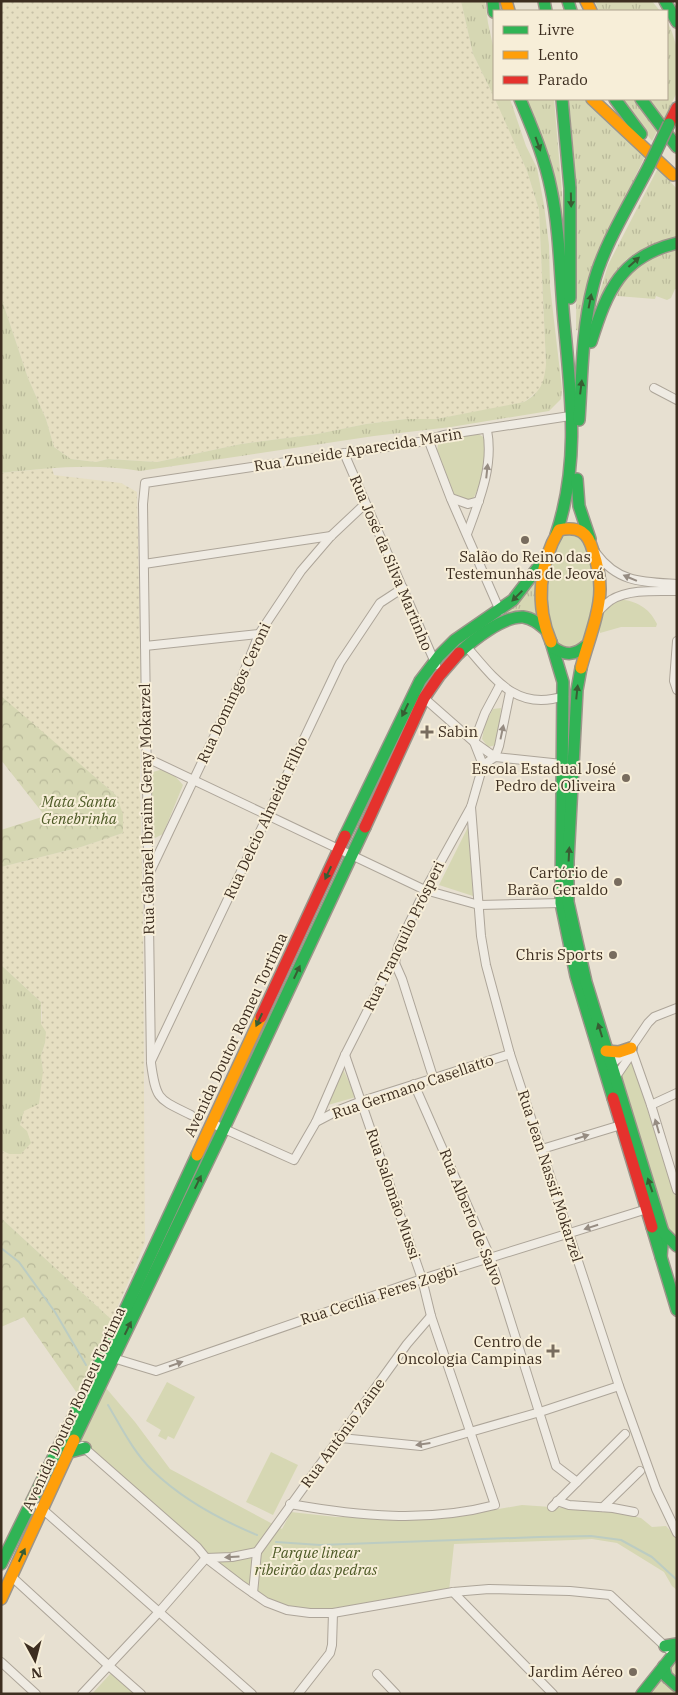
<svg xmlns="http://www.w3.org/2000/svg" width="678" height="1695" viewBox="0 0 678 1695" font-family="'IBM Plex Serif',serif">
	<defs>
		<pattern id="farmland-dots" width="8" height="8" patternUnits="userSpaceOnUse" patternTransform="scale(1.25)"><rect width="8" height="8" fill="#e6dfc2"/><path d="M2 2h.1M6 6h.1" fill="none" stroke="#c6c0a6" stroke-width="1.8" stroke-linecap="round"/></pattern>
		<pattern id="grass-tufts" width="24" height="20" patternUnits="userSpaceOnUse" patternTransform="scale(1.25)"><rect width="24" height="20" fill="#d6d7b3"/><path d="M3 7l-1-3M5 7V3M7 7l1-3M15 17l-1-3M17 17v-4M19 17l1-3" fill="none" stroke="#b9b99a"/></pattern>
		<pattern id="forest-crowns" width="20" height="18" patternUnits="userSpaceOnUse" patternTransform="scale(1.25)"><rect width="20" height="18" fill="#d6d7b3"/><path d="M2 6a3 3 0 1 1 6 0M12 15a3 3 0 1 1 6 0" fill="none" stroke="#b9b99a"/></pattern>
	</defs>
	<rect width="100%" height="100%" fill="#e7e0d1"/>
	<g fill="url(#farmland-dots)">
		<polygon points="1,1 461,1 473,54 500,109 527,171 539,210 546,364 545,380 538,391 524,402 496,408 436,419 406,419 366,424 317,434 241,444 157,462 108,459 96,462 71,459 54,447 46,419 28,378 1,297"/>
		<polygon points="52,468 54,475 121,483 137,492 141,683 140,788 143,913 145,1243 112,1320 1,1218 1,1150 9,1154 20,1125 24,1110 43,1071 41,1056 45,1043 41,1024 42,1016 41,1002 1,965 1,867 81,847 123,833 116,795 1,697 1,473"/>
	</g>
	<g fill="url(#grass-tufts)">
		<polygon points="461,1 485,1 488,23 494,50 494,97 473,54"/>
		<polygon points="595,1 652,1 660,11 599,11"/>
		<polygon points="667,21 672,32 677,48 677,92 663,122 647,99 667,99"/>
		<path d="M495,99H510L526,146L537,168L544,205L549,245L550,286L562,389L561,399L549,411L451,427L374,436L140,471C94,463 47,468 1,473V297L28,378L46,419L54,447L71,459L96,462L108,459L157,462L241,444L317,434L366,424L406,419H436L524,402C541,392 544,383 546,364L539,210L527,171Z"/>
		<polygon points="523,99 554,99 564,217 564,261"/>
		<polygon points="569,99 585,99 645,156 620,209 583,332 576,330 577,241 574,159"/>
		<polygon points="620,99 634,99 658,129 652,141"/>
		<polygon points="658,168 677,189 677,239 627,259 613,275 596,305 608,265"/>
		<polygon points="677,248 677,289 675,289 671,298 667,300 656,296 655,299 617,296 621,284 641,261"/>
		<polygon points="538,573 540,620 526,614 442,662 443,657"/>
		<polygon points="1,965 41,1002 41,1024 46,1032 45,1043 41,1056 43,1071 39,1104 24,1111 20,1125 27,1131 31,1143 21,1154 9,1154 1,1150"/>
		<polygon points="677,1653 677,1694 647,1694"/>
	</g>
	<g fill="url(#forest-crowns)">
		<polygon points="1,696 116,795 123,814 123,833 81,847 1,867 1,830 45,816 1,760"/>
		<polygon points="1,1218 112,1320 79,1396 24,1317 1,1327"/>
	</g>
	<g fill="#d6d7b3">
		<path d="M476,433C478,434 481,435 483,437C492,448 480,488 473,499C465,500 459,500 454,494L437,450L439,440Z"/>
		<polygon points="564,533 580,535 586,542 594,575 594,596 587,635 577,649 562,648 551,633 544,601 547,565"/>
		<path d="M618,599C636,601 649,607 657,624L656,627H621L600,633C597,619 606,607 618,599Z"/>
		<polygon points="501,708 499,728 496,745 488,747 482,739 485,724 493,709"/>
		<path d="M160,770C170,770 176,777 183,785L163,834L155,838L152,836L150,832L149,776L153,772Z"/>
		<polygon points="468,827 473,896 439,885"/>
		<polygon points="629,1063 632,1064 634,1068 677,1201 677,1241 666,1225 619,1077"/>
		<polygon points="343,1069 356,1097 328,1105"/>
		<polygon points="167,1382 195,1397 174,1439 168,1436 166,1440 158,1436 161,1430 146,1421"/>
		<polygon points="106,1388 135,1422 170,1469 282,1529 291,1512 336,1517 427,1518 464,1515 522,1505 610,1511 641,1518 652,1527 666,1526 677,1538 677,1590 672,1586 664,1572 617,1543 592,1539 573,1540 454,1544 449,1591 334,1608 297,1610 267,1599 209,1557 80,1440"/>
		<polygon points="271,1452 298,1465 273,1515 246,1502"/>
		<polygon points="111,1673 136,1694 92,1694"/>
	</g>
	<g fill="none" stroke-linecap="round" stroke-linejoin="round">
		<g stroke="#bcccc2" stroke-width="2">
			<polyline points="1,1248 19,1262 55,1312 86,1365"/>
			<path d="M108,1405C121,1427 134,1453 153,1471C181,1498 221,1520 257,1535"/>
			<polyline points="276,1542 320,1545 539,1537 591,1536 621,1540 652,1557 677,1580"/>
		</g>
		<g stroke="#ada599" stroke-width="10">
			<g id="street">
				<polyline points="654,388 677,400"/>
				<polyline points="428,439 451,499 500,611"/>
				<polyline points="344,453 436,665"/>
				<polyline points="451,498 468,504 479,501"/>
				<path d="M467,534C479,501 494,466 487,430"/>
				<path d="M596,553C618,583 643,582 677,584"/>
				<polyline points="144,564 331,536"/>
				<path d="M596,614C601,609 605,604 611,600C629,589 656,591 677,591"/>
				<polyline points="677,641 674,681 677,690"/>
				<polyline points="145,646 259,634"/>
				<path d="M466,646C494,678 516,712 564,696"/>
				<polyline points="424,698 474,742 495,757 562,764"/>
				<polyline points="147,758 425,890 479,905 561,903"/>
				<polyline points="483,765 495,757 499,746 510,692"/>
				<polyline points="471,807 481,936 486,965 510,1054 619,1386 656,1489 677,1533"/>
				<polyline points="149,874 240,682 259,634 301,571 331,536 365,504"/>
				<polyline points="395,963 402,979 433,1077"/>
				<polyline points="631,1048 651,1105 677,1190"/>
				<polyline points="151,1061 340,663 380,603 403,588"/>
				<polyline points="609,1066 631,1048 648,1023 654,1017 677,1008"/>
				<polyline points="615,1078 630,1056 631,1048"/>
				<polyline points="414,1084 491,1259 556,1466 577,1482"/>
				<polyline points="651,1105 677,1093"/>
				<path d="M191,1115C159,1099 156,1101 151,1063L143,504L145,483L419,442L444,435L570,416"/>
				<polyline points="316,1122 339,1110 362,1101 510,1054"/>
				<polyline points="211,1123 294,1160 316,1122 345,1055 382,982 395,963 398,947 425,890 471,807 483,765 474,742 485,713 500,685"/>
				<polyline points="542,1149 621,1125"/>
				<polyline points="113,1358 156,1371 422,1279 647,1209"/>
				<polyline points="341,1438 421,1446 540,1412 619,1386"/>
				<polyline points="82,1446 197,1547 206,1558 240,1584 266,1602 287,1610 310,1613 333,1613 453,1592 489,1589 570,1591 610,1595 668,1649"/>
				<polyline points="557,1501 569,1505 613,1508 634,1512"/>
				<path d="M290,1504C358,1516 427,1523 495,1505L431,1316L422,1279L345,1055"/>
				<polyline points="40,1507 252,1694"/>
				<polyline points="552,1507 625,1434"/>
				<polyline points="603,1507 640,1471"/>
				<polyline points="206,1558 232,1557 257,1552"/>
				<polyline points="12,1577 108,1665 141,1694"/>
				<polyline points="453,1592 553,1694"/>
				<polyline points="253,1593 257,1552 407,1344 431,1316"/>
				<polyline points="1,1662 36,1694"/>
				<polyline points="377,1674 396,1694"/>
				<polyline points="82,1694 159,1612 206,1558"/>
				<polyline points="298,1694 330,1653 332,1645 333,1613"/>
			</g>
		</g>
		<g stroke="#9c958a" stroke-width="14">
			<g id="fast">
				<polyline points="493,1 494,12"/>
				<polyline points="544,1 546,11"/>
				<polyline points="568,1 571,11"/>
				<polyline points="665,1 677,22"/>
				<path d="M520,99C532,128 545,158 551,189C560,232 560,277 564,321C571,396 580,462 556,535"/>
				<polyline points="562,99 570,188 570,298"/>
				<polyline points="615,99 641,134"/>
				<polyline points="641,99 677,147"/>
				<path d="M591,342C607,291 621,256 677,243"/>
				<path d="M579,420C582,376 582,329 593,286C603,245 631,202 650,164"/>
				<polyline points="577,479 579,506 590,539"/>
				<polyline points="551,642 563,682 561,903 576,976 613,1098"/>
				<path d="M554,648C566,656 575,655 586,646"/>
				<path d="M459,653C473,640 503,616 523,617C532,618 539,624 546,630"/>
				<polyline points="581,668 577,690 568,861 568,902 586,982 663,1232 661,1257"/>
				<polyline points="345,836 420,681 439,656 455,640 513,600 546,557"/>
				<polyline points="652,1227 677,1310"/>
				<polyline points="663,1232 677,1246"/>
				<polyline points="74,1440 224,1128 365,827"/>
				<polyline points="70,1452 85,1448"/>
				<polyline points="1,1564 113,1336 197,1155"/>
				<polyline points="665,1646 677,1644"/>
				<polyline points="664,1666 666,1676 677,1686"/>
				<polyline points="642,1694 677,1650"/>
			</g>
		</g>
		<g stroke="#9c958a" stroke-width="14">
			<g id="slow">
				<polyline points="506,1 509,11"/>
				<polyline points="586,1 591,11"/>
				<polyline points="592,99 673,175"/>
				<path d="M551,642C535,605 539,564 559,530C579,526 588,532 593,551C597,563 600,576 600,589C600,613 587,645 581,668"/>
				<polyline points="606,1051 619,1052 631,1048"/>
				<polyline points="197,1155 261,1017"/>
				<polyline points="1,1599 74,1440"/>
			</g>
		</g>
		<g stroke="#9c958a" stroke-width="14">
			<g id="jam">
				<polyline points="669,124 677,108"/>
				<polyline points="365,827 424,698 439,676 459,653"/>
				<polyline points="261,1017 345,836"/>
				<polyline points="613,1098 652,1227"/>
			</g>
		</g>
		<use href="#street" stroke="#efebe3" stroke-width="8"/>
		<use href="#fast" stroke="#30b455" stroke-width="11"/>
		<use href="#slow" stroke="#ff9f0a" stroke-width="11"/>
		<use href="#jam" stroke="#e5322d" stroke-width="11"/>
		<g stroke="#928b80" stroke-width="14" stroke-linecap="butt">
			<polyline id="fast-bridge" points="650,164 669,124"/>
		</g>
		<use href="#fast-bridge" stroke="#30b455" stroke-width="11"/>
	</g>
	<defs><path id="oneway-solid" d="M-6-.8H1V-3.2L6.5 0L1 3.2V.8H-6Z" transform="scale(1.25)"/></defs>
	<g fill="#385d33">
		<use href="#oneway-solid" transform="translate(538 144) rotate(70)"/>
		<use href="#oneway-solid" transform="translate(571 200) rotate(89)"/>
		<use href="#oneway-solid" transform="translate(634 262) rotate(-42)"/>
		<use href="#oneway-solid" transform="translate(590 301) rotate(-79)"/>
		<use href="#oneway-solid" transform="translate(581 387) rotate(-83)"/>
		<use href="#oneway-solid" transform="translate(517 596) rotate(135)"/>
		<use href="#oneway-solid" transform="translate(577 692) rotate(-84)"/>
		<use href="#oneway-solid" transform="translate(405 710) rotate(116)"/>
		<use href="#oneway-solid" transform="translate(569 854) rotate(-87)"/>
		<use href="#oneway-solid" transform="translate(328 873) rotate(115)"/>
		<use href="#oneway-solid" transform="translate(297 972) rotate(-65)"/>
		<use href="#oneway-solid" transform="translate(259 1020) rotate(115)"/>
		<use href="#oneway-solid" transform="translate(600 1030) rotate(-107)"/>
		<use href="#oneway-solid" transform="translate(198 1182) rotate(-64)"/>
		<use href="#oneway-solid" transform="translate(650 1185) rotate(-109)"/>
		<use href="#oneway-solid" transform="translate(128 1328) rotate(-64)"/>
		<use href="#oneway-solid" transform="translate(22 1555) rotate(-65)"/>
	</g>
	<g fill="#968c82">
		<use href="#oneway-solid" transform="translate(487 471) rotate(-84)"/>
		<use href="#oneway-solid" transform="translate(630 578) rotate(-157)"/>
		<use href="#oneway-solid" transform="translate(502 732) rotate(-78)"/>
		<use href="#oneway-solid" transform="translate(657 1126) rotate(-106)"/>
		<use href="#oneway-solid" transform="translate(582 1137) rotate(-17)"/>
		<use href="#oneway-solid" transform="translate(591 1227) rotate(162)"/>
		<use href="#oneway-solid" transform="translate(176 1364) rotate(-19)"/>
		<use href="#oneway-solid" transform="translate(423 1444) rotate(172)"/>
		<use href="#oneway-solid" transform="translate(232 1557) rotate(176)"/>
	</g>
	<g fill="#786c5e" stroke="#f7eed8" stroke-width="2">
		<circle cx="525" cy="540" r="5"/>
		<path d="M424.5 724.5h5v5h5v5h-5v5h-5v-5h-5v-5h5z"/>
		<circle cx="626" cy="778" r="5"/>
		<circle cx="618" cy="882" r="5"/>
		<circle cx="613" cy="955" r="5"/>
		<path d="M550.5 1343.5h5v5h5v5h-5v5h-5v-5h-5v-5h5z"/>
		<circle cx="633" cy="1672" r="5"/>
	</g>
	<g text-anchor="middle" stroke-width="4" stroke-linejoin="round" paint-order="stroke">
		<g font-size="15" fill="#3d2e20" stroke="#f7eed8">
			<text transform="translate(358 450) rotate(-9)" y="5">Rua Zuneide Aparecida Marin</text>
			<text transform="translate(391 563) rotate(67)" y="5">Rua José da Silva Martinho</text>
			<text transform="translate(234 693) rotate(-65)" y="5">Rua Domingos Ceroni</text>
			<text transform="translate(147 809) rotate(-91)" y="5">Rua Gabrael Ibraim Geray Mokarzel</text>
			<text transform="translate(266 818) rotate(-65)" y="5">Rua Delcio Almeida Filho</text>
			<text transform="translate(404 936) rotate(-64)" y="5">Rua Tranquilo Prósperi</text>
			<text transform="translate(236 1035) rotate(-65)" y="5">Avenida Doutor Romeu Tortima</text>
			<text transform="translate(413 1087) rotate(-19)" y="5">Rua Germano Casellatto</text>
			<text transform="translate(550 1176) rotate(72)" y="5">Rua Jean Nassif Mokarzel</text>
			<text transform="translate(393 1194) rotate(71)" y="5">Rua Salomão Mussi</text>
			<text transform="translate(471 1217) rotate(68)" y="5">Rua Alberto de Salvo</text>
			<text transform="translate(379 1295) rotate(-18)" y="5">Rua Cecília Feres Zogbi</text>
			<text transform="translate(74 1409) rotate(-65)" y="5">Avenida Doutor Romeu Tortima</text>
			<text transform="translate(343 1433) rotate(-54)" y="5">Rua Antônio Zaine</text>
		</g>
		<g font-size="15" fill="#3d2e20" stroke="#f7eed8" text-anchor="end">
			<text x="525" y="562" text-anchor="middle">Salão do Reino das<tspan x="525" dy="17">Testemunhas de Jeová</tspan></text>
			<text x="438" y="737" text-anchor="start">Sabin</text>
			<text x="616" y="774">Escola Estadual José<tspan x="616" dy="17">Pedro de Oliveira</tspan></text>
			<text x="608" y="878">Cartório de<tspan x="608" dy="17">Barão Geraldo</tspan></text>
			<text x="603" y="960">Chris Sports</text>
			<text x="542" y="1347">Centro de<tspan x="542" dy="17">Oncologia Campinas</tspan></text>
			<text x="623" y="1677">Jardim Aéreo</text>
		</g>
		<g font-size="15" font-style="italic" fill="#4d5a26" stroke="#f7eed8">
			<text x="79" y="807">Mata Santa<tspan x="79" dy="17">Genebrinha</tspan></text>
			<text x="316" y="1558">Parque linear<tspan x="316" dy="17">ribeirão das pedras</tspan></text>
		</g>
	</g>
	<rect width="678" height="1695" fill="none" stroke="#3d2e20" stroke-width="5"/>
	<rect x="493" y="10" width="175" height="90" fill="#f7eed8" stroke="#ada18e"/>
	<rect x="503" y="26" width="25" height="8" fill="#30b455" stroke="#ada18e"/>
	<text x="538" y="35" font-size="15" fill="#3d2e20">Livre</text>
	<rect x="503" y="51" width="25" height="8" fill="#ff9f0a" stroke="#ada18e"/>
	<text x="538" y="60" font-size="15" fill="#3d2e20">Lento</text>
	<rect x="503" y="76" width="25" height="8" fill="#e5322d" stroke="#ada18e"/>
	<text x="538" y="85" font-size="15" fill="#3d2e20">Parado</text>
	<g transform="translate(35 1660) rotate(173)" stroke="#f7eed8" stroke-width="4" paint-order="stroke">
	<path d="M0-4L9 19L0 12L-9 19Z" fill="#3d2e20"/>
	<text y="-8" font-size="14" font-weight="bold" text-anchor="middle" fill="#3d2e20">N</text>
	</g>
</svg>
